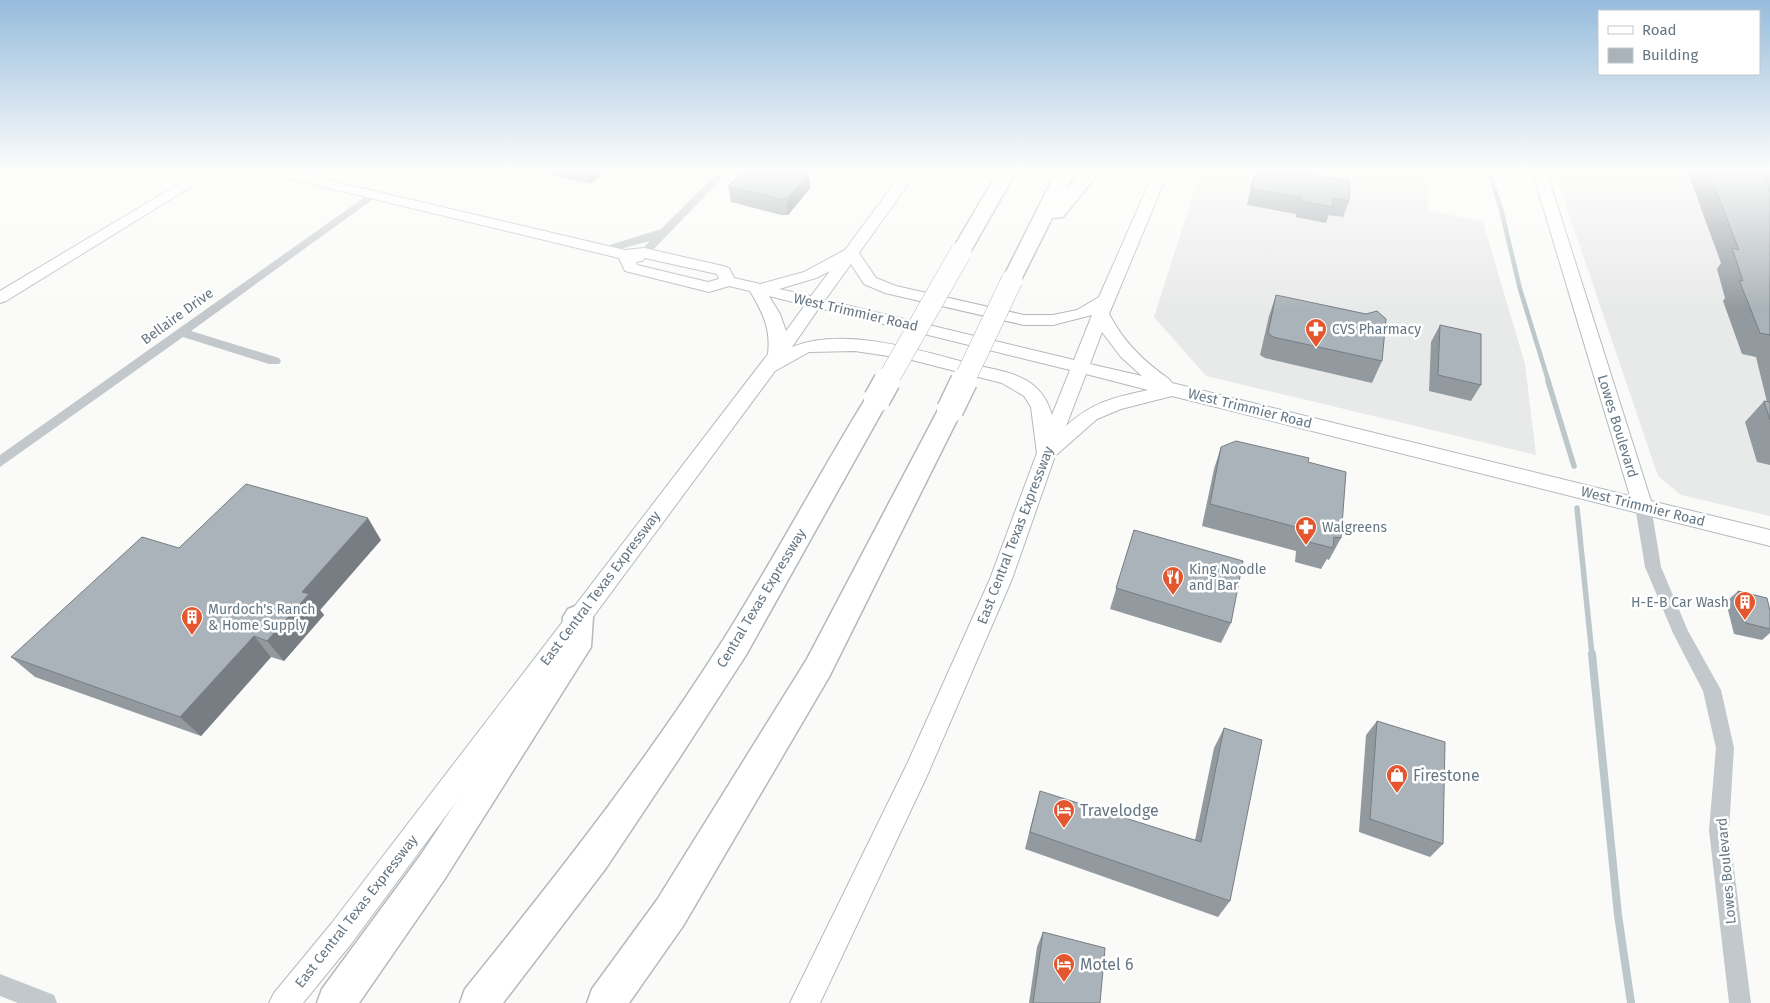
<svg xmlns="http://www.w3.org/2000/svg" width="1770" height="1003" viewBox="0 0 1770 1003" font-family="'Fira Sans',sans-serif">
	<rect width="100%" height="100%" fill="#fafaf8"/>
	<g fill="#e8e9e9">
		<polygon points="1201,170 1428,170 1428,210 1483,222 1525,364 1536,455 1206,376 1154,317"/>
		<polygon points="1554,170 1770,170 1770,516 1681,495 1658,476"/>
	</g>
	<g fill="none" stroke-linecap="round" stroke-linejoin="round">
		<polyline stroke="#bbc7cb" stroke-width="4.5" points="1488,170 1501,209 1520,289 1549,383"/>
		<g stroke="#bbc7cb" stroke-width="5.5">
			<polyline points="1548,381 1574,466"/>
			<polyline points="1577,508 1592,655"/>
		</g>
		<polyline stroke="#bbc7cb" stroke-width="8" points="1592,654 1618,915 1631,1003"/>
		<g stroke="#b3babf" stroke-width="2">
			<g id="secondary">
				<polygon points="202,170 218,170 6,301 0,303 0,291"/>
				<path d="M263,170H285L625,250L644,248L723,266L729,268L734,278L760,284L804,272L845,250L904,170H918L859,253L876,278L896,286L1024,315H1053L1077,310L1099,297L1155,170H1169L1109,314C1124,342 1143,361 1169,379L1172,383L1630,496L1532,170H1546L1651,501L1770,530V546L1172,396L1121,409L1097,419L1055,456L1012,579L926,778L820,1003H790L908,762L990,579L1037,453L1031,407L1024,396L1002,383L908,359L855,351L809,352L775,371L351,944L303,1003H269L274,993L331,924L768,354C771,329 763,313 750,291L729,286L709,292L625,271L619,258L270,174ZM645,258L717,274L719,279L708,282L637,265L636,262L642,261ZM851,264L864,284L885,293L1024,325H1053L1092,315L1074,360L825,300ZM830,271L811,296L779,289L816,278ZM769,296L805,305L786,331L780,314ZM819,308L1070,370L1052,415C1048,401 1041,390 1029,382C1012,371 990,369 971,364C919,350 844,326 792,347ZM1102,332L1121,357L1142,376L1090,364ZM1086,374L1148,390C1113,398 1094,401 1066,426Z"/>
			</g>
		</g>
		<g stroke="#b4b9bd" stroke-width="3">
			<g id="highway">
				<polygon points="999,170 1017,170 968,256 961,258 954,256 951,252"/>
				<polygon points="1057,170 1075,170 1066,189 1083,170 1101,170 1063,217 1052,218 1019,284 1012,286 1005,284 1002,280"/>
				<path d="M877,391L885,393L889,399L746,655L680,757L606,868L503,1003H460L465,989C557,875 647,761 725,637C775,557 819,474 869,393Z"/>
				<polygon points="950,402 959,404 962,410 829,677 683,926 629,1003 587,1003 592,989 657,900 807,659 938,410 941,404"/>
				<polygon points="578,605 588,609 593,617 591,647 444,880 359,1003 317,1003 322,989 420,856 561,644 563,617 568,609"/>
			</g>
		</g>
		<g fill="#c3c8cc" fill-rule="evenodd">
			<polygon points="720,170 730,170 648,255 644,256 638,253 650,241 604,253 598,250 600,248 661,229"/>
			<polygon points="372,192 376,193 376,197 191,331 279,358 281,361 279,364 269,364 183,337 0,467 0,455"/>
			<polygon points="1643,500 1648,502 1651,506 1661,567 1688,631 1721,690 1734,748 1729,830 1751,1003 1729,1003 1709,830 1716,748 1703,691 1673,633 1645,567 1635,506 1638,502"/>
			<polygon points="0,974 54,995 57,1003 18,1003 0,996"/>
		</g>
		<use href="#secondary" fill="#fff" fill-rule="evenodd"/>
		<use href="#highway" fill="#fff" fill-rule="evenodd"/>
		<g stroke="#b4b9bd" stroke-width="22" stroke-linecap="butt">
			<g id="highway-bridge-far1">
				<polyline points="886,383 961,252"/>
				<polyline points="963,383 1012,280"/>
			</g>
		</g>
		<g stroke="#b4b9bd" stroke-width="29" stroke-linecap="butt">
			<g id="highway-bridge">
				<polyline points="877,399 887,381"/>
				<polyline points="950,410 964,381"/>
			</g>
		</g>
		<use href="#highway-bridge-far1" stroke="#fff" stroke-width="21"/>
		<use href="#highway-bridge" stroke="#fff" stroke-width="26"/>
	</g>
	<g fill="#929a9f">
		<polygon points="529,170 607,170 590,184"/>
		<polygon points="1256,170 1314,170 1313,175 1349,201 1343,217 1329,215 1326,223 1296,217 1296,214 1247,205 1252,181"/>
		<polygon points="1687,170 1770,170 1770,465 1757,462 1745,422 1764,401 1767,402 1756,357 1742,354 1723,301 1725,298 1717,269 1721,263"/>
		<polygon points="809,173 810,188 788,215 781,215 731,202 728,186"/>
		<polygon points="1276,295 1382,361 1372,383 1265,358 1260,355 1269,316"/>
		<polygon points="1440,325 1481,385 1471,401 1429,391 1431,342"/>
		<polygon points="1221,447 1308,462 1341,538 1329,560 1327,559 1321,569 1295,562 1296,551 1202,526 1214,469"/>
		<polygon points="1134,530 1231,623 1221,643 1110,609"/>
		<polygon points="381,540 320,610 324,615 284,661 271,657 201,736 35,677 11,657 179,548"/>
		<polygon points="1738,591 1770,611 1770,633 1762,640 1734,634 1726,602"/>
		<polygon points="1377,721 1443,844 1430,857 1359,832 1366,735"/>
		<polygon points="1224,728 1230,901 1218,917 1025,849 1035,809 1195,840 1214,748"/>
		<polygon points="1043,932 1100,1003 1029,1003 1037,947"/>
	</g>
	<g fill="#777d82">
		<polygon points="587,170 607,170 590,184"/>
		<polygon points="809,173 810,188 788,215 787,199"/>
		<polygon points="368,518 381,540 320,610 324,615 284,661 267,641 302,592"/>
		<polygon points="254,636 271,657 201,736 180,717"/>
	</g>
	<g fill="#aab3b9" stroke="#777d82">
		<polygon points="744,170 794,170 809,173 787,199 780,199 728,186"/>
		<polygon points="1256,170 1314,170 1313,175 1350,181 1349,201 1333,198 1332,207 1301,201 1302,198 1252,189"/>
		<polygon points="1708,170 1770,170 1770,173 1761,172 1770,191 1770,335 1760,333 1739,280 1743,281 1732,248 1739,250"/>
		<polygon points="1276,295 1366,314 1377,311 1386,319 1382,361 1273,337 1268,333"/>
		<polygon points="1440,325 1481,334 1481,385 1438,375"/>
		<polygon points="1764,401 1770,402 1770,420"/>
		<polygon points="1236,441 1309,458 1308,462 1346,472 1341,538 1334,537 1333,548 1305,541 1307,530 1210,504 1221,447"/>
		<polygon points="246,484 368,518 302,592 309,594 267,641 254,636 180,717 11,657 142,537 179,548"/>
		<polygon points="1134,530 1243,561 1231,623 1116,588"/>
		<polygon points="1738,591 1767,598 1770,611 1770,629 1746,623"/>
		<polygon points="1377,721 1445,742 1443,844 1370,819"/>
		<polygon points="1224,728 1262,740 1230,901 1030,832 1040,791 1201,842"/>
		<polygon points="1043,932 1105,948 1100,1003 1033,1003"/>
	</g>
	<linearGradient id="sky" x2="0" y2="1"><stop stop-color="#96bcdc"/><stop offset="0.55" stop-color="#fdfdfc"/><stop offset="1" stop-color="#fdfdfc" stop-opacity="0"/></linearGradient>
	<rect width="1770" height="310" fill="url(#sky)"/>
	<defs>
		<g id="pharmacy-pin" transform="scale(1.125)"><path d="M0 17L-7.5 6A9.5 9.5 0 1 1 7.5 6Z" fill="#e4572e" stroke="#fff"/><path d="M-2-6h4v4h4v4h-4v4h-4v-4h-4v-4h4Z" fill="#fff"/></g>
		<g id="restaurant-pin" transform="scale(1.125)"><path d="M0 17L-7.5 6A9.5 9.5 0 1 1 7.5 6Z" fill="#e4572e" stroke="#fff"/><path d="M-5-6h1v4h1v-4h1v4h1v-4h1v5L-1.5 .5V6h-2V.5L-5-1ZM5-6V6H3V1.5H1.5Q1.5-4 5-6Z" fill="#fff"/></g>
		<g id="building-pin" transform="scale(1.125)"><path d="M0 17L-7.5 6A9.5 9.5 0 1 1 7.5 6Z" fill="#e4572e" stroke="#fff"/><path d="M-4-6H4V6H1V3H-1V6H-4ZM-2.5-4.3h1.7v1.8h-1.7ZM.8-4.3h1.7v1.8H.8ZM-2.5-1h1.7V.8h-1.7ZM.8-1h1.7V.8H.8Z" fill="#fff"/></g>
		<g id="shop-pin" transform="scale(1.125)"><path d="M0 17L-7.5 6A9.5 9.5 0 1 1 7.5 6Z" fill="#e4572e" stroke="#fff"/><path d="M-5-2.5h2.3a2.7 3.5 0 0 1 5.4 0H5L5.5 6h-11ZM-1.5-2.5h3a1.5 2.3 0 0 0-3 0Z" fill="#fff"/></g>
		<g id="hotel-pin" transform="scale(1.125)"><path d="M0 17L-7.5 6A9.5 9.5 0 1 1 7.5 6Z" fill="#e4572e" stroke="#fff"/><path d="M-6-4.5h1.5V1H6V5H4.5V3h-9V5H-6ZM-4 0a1.8 1.8 0 1 1 3.6 0ZM.5 0V-2.5h3Q6-2.5 6 0Z" fill="#fff"/></g>
	</defs>
	<g fill-rule="evenodd">
		<use href="#pharmacy-pin" x="1316" y="329"/>
		<use href="#pharmacy-pin" x="1306" y="527"/>
		<use href="#restaurant-pin" x="1173" y="577"/>
		<use href="#building-pin" x="1745" y="602"/>
		<use href="#building-pin" x="192" y="617"/>
		<use href="#shop-pin" x="1397" y="775"/>
		<use href="#hotel-pin" x="1064" y="810"/>
		<use href="#hotel-pin" x="1064" y="964"/>
	</g>
	<g text-anchor="middle" stroke-width="5" stroke-linejoin="round" paint-order="stroke">
		<g font-size="14" fill="#657683" stroke="#fff">
			<text transform="translate(856 312) rotate(13)" y="5">West Trimmier Road</text>
			<text transform="translate(177 316) rotate(-36)" y="5">Bellaire Drive</text>
			<text transform="translate(1250 408) rotate(14)" y="5">West Trimmier Road</text>
			<text transform="translate(1618 426) rotate(73)" y="5">Lowes Boulevard</text>
			<text transform="translate(1643 506) rotate(14)" y="5">West Trimmier Road</text>
			<text transform="translate(1015 535) rotate(-69)" y="5">East Central Texas Expressway</text>
			<text transform="translate(600 588) rotate(-53)" y="5">East Central Texas Expressway</text>
			<text transform="translate(761 598) rotate(-59)" y="5">Central Texas Expressway</text>
			<text transform="translate(1726 871) rotate(-95)" y="5">Lowes Boulevard</text>
			<text transform="translate(356 911) rotate(-52)" y="5">East Central Texas Expressway</text>
		</g>
		<g font-size="14" fill="#657683" stroke="#fff" text-anchor="start">
			<text x="1332" y="334">CVS Pharmacy</text>
			<text x="1322" y="532">Walgreens</text>
			<text x="1189" y="574">King Noodle<tspan x="1189" dy="16">and Bar</tspan></text>
			<text x="1729" y="607" text-anchor="end">H-E-B Car Wash</text>
			<text x="208" y="614">Murdoch's Ranch<tspan x="208" dy="16">&amp; Home Supply</tspan></text>
		</g>
		<g font-size="16" fill="#657683" stroke="#fff" text-anchor="start">
			<text x="1413" y="781">Firestone</text>
			<text x="1080" y="816">Travelodge</text>
			<text x="1080" y="970">Motel 6</text>
		</g>
	</g>
	<rect x="1598" y="10" width="162" height="65" fill="#ffffff" stroke="#c1c8cd"/>
	<rect x="1608" y="26" width="25" height="8" fill="#ffffff" stroke="#c1c8cd"/>
	<text x="1642" y="35" font-size="15" fill="#657683">Road</text>
	<rect x="1608" y="48" width="25" height="15" fill="#aab3b9" stroke="#c1c8cd"/>
	<text x="1642" y="60" font-size="15" fill="#657683">Building</text>
</svg>
